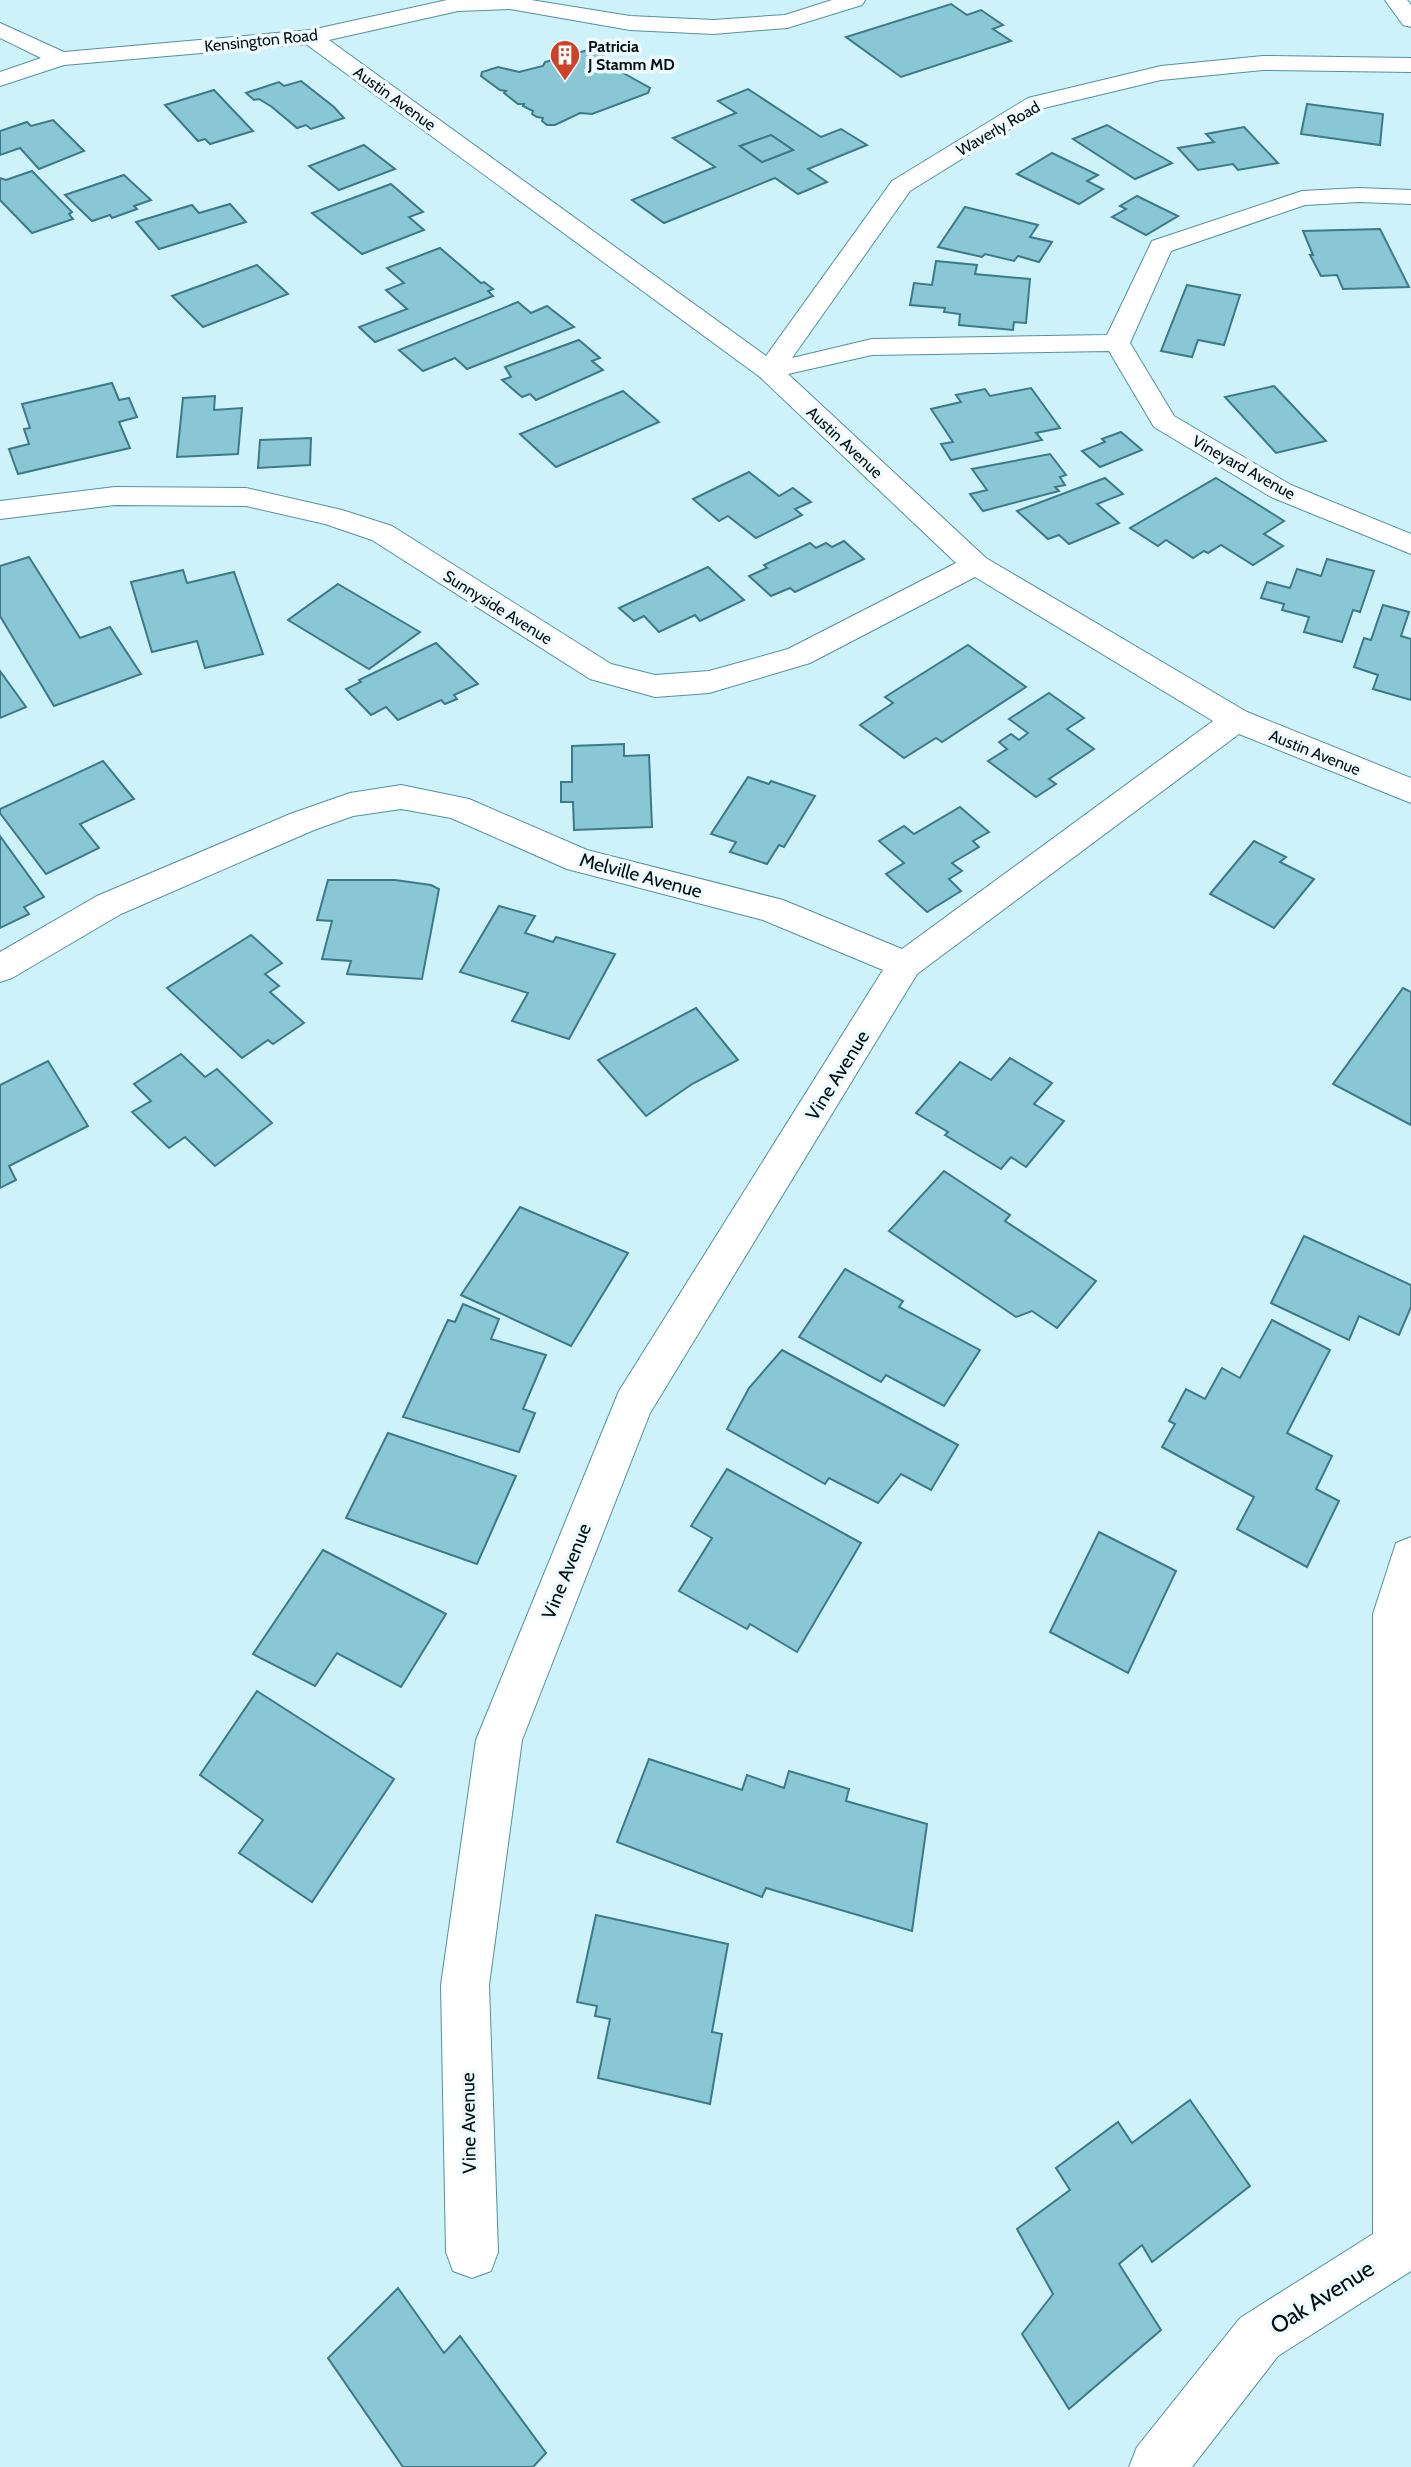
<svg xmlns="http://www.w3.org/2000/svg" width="1411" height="2467" viewBox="0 0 1411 2467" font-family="Cabin,sans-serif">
	<rect width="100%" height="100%" fill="#cdf2fa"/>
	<g fill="#89c7d4" stroke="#3d7a87" stroke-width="2" fill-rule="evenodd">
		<polygon points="951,4 967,15 981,10 1003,25 993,29 1011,41 901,77 846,37"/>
		<polygon points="588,50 596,50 625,74 650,88 648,93 592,114 580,113 555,125 547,125 542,121 543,118 537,117 532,114 533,111 523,106 524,104 518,104 504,93 506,91 500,90 481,76 482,72 498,67 519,72 543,66 545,62"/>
		<polygon points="301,81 334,107 344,118 311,129 306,125 297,128 272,107 259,99 254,100 246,93 279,82 284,86"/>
		<path d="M748,89L821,137L841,129L867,145L808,169L827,182L798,194L775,178L664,223L632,200L715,167L673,138L736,113L718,101ZM771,135L793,150L762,162L740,146Z"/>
		<polygon points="214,90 253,131 210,144 205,139 198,141 165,105"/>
		<polygon points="1307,104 1383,114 1380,145 1301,134"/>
		<polygon points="53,120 84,151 39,169 20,148 0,155 0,131 27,122 31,126"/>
		<polygon points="1107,125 1172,163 1135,179 1073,139"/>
		<polygon points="1244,127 1278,163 1238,170 1233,164 1198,170 1178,148 1214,142 1206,134"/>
		<polygon points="771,135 793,150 762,162 740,146"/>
		<polygon points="364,145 395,169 339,190 309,166"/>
		<polygon points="1052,153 1098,175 1087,181 1103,189 1079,204 1017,174"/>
		<polygon points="32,171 72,212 69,214 73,219 32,233 0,200 0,178 6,180"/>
		<polygon points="124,175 151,200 134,206 137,209 112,218 110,215 92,221 65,195"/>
		<polygon points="391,184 423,212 409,217 424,230 362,254 312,213"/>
		<polygon points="1137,196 1178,216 1146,235 1112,217 1126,209 1120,206"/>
		<polygon points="230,204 246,222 159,249 136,222 192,205 199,213"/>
		<polygon points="965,207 1038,225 1030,237 1052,242 1039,262 1018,256 1014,261 985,254 982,257 938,247"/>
		<polygon points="1380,229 1409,287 1343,289 1337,275 1321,276 1310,255 1313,255 1303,231"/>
		<polygon points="440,248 481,283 484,282 493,289 488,291 493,296 375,342 359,327 407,309 386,290 404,283 387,268"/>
		<polygon points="936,261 977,265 975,274 1030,279 1026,323 1014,322 1013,330 959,325 960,314 944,312 945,308 910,305 914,283 932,285"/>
		<polygon points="257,265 288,294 203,327 172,296"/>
		<polygon points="1187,285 1240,295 1224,345 1198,340 1192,357 1161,351"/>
		<polygon points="518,302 531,313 547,306 574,327 467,369 455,358 423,371 399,350"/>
		<polygon points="579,340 600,358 592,361 603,370 536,400 530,394 522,397 502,380 511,377 505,367"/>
		<polygon points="112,383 119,400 129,398 137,417 119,422 130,448 18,474 9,449 29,444 24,429 30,428 22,404"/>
		<polygon points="1274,386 1326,441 1276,453 1225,397"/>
		<polygon points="1031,388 1060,428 1036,433 1042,440 951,460 941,444 953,442 931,409 961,402 956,395 985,389 990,396"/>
		<polygon points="623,391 659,422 556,467 520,434"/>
		<polygon points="215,396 214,410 242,408 238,454 177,457 183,398"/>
		<polygon points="1121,432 1142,450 1100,467 1082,451 1105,442 1102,439"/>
		<polygon points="311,438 310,465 258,468 260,440"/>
		<polygon points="1050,454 1066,475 1060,477 1065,485 1055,487 1059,491 983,511 970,494 987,490 972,469"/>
		<polygon points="749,472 779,496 793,488 811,502 795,509 802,515 756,538 728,516 719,521 693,499"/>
		<polygon points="1105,478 1123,494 1097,504 1119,523 1069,544 1059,535 1048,539 1017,511"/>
		<polygon points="1216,478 1284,521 1264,534 1283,546 1253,565 1221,545 1208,553 1204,551 1193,558 1166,540 1158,546 1130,528"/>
		<polygon points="844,541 864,559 795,592 790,588 771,596 749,576 767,568 764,565 810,543 816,548 826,543 832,547"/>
		<polygon points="29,557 80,638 110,627 141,674 54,706 0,616 0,566"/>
		<polygon points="1327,559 1374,571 1360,612 1353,610 1342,642 1304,632 1309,617 1282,610 1284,604 1261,598 1267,582 1290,588 1297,569 1321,576"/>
		<polygon points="708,567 744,600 700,621 695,615 659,632 644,616 634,621 619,608"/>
		<polygon points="183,570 187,583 234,572 263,654 205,668 197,641 152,652 131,582"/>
		<polygon points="338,584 420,632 369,669 288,620"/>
		<polygon points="1383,605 1409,612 1401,636 1411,639 1411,700 1373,689 1378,675 1354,667 1364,638 1371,640"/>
		<polygon points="436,643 478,684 454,695 457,699 445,704 441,700 398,720 386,707 371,715 346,689 361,682 359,680"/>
		<polygon points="968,645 1026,687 942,742 936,738 904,758 860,725 893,703 885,697"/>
		<polygon points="0,671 26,707 0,718"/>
		<polygon points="1049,693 1084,718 1067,729 1094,749 1049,779 1056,784 1036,797 988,761 1007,749 999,742 1011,734 1019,740 1028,733 1009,719"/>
		<polygon points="624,744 624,756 649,755 652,827 574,830 573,802 561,802 561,782 572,782 572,746"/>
		<polygon points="103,761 134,799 80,824 99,848 46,874 0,813 0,809"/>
		<polygon points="748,777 769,784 771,781 815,796 784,847 779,845 767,864 730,852 736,842 711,834"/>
		<polygon points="960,807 989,832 973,841 979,847 952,863 962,871 949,879 961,891 927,912 886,874 904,863 879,841 904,826 914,834"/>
		<polygon points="0,836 44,897 24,907 29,914 0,928"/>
		<polygon points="1254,841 1286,857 1280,862 1314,879 1274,928 1210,894"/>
		<polygon points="328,880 395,880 431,885 439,889 422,979 347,974 351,961 322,959 332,921 317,920"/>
		<polygon points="499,906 535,916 525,933 553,942 556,937 615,954 569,1039 512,1021 528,993 460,972"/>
		<polygon points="251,935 282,963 265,974 279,986 270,992 304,1023 273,1044 268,1040 242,1058 167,988"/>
		<polygon points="1403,988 1411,992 1411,1125 1333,1084"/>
		<polygon points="696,1008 738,1060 692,1084 646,1116 598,1060"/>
		<polygon points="181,1054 205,1077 217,1069 272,1123 215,1166 185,1137 169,1148 132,1112 151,1101 134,1084"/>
		<polygon points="1010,1058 1052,1083 1034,1104 1064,1121 1026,1167 1011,1157 1001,1169 945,1135 948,1132 916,1113 960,1062 991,1080"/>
		<polygon points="48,1061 88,1126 9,1166 16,1180 0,1188 0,1085"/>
		<polygon points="944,1171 1010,1215 1005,1221 1096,1281 1057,1328 1032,1311 1016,1317 889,1231"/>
		<polygon points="520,1207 628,1253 571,1346 461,1295"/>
		<polygon points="1304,1236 1411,1285 1411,1307 1399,1335 1359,1316 1349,1340 1271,1303"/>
		<polygon points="845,1269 903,1301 899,1307 980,1350 944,1406 886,1375 881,1382 799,1337"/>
		<polygon points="463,1304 499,1319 491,1339 546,1355 523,1409 535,1413 519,1452 403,1417 448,1320 455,1322"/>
		<polygon points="1272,1320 1330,1350 1287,1433 1332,1456 1316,1489 1339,1501 1307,1567 1237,1529 1254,1497 1162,1447 1175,1424 1169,1421 1186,1389 1205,1399 1222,1368 1240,1378"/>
		<polygon points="782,1350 958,1445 931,1490 901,1474 878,1503 829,1478 825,1484 727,1429 749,1388"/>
		<polygon points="388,1433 516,1476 477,1564 346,1518"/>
		<polygon points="727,1469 861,1543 797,1652 750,1624 747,1629 679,1591 712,1538 691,1526"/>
		<polygon points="1099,1532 1176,1571 1128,1673 1050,1632"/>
		<polygon points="323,1550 446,1614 401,1687 337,1653 315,1686 253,1654"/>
		<polygon points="257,1691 394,1779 312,1902 239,1853 263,1820 200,1775"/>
		<polygon points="649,1759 742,1790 747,1775 784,1788 789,1771 849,1789 846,1801 927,1824 912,1931 766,1888 762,1897 617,1842"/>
		<polygon points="596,1915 728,1944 712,2032 722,2034 710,2104 598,2078 610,2019 595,2016 597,2006 577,2002"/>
		<polygon points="1190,2100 1250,2186 1152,2262 1142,2245 1119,2264 1161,2330 1069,2409 1022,2334 1053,2294 1017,2229 1070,2190 1056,2168 1118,2122 1132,2143"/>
		<polygon points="398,2288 444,2353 460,2336 546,2453 533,2467 403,2467 328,2358"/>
	</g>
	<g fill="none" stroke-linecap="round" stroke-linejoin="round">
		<g stroke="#54919e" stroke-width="2">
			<g id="minor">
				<polygon points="447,0 531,0 630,16 713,20 785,15 832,0 865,0 862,5 787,28 713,34 630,30 510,9 458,11 329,40 766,356 892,181 1028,98 1161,66 1263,56 1411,58 1411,72 1263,70 1161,80 1044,108 910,191 792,358 872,339 1107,335 1152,241 1302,191 1359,188 1411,190 1411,204 1359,202 1305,205 1171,251 1130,343 1174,416 1291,485 1411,534 1411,554 1271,497 1154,427 1109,351 872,355 788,374 986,558 1247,712 1411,778 1411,803 1239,734 917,974 650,1413 522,1740 489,1985 498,2252 491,2271 472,2278 453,2271 446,2252 441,1985 476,1740 619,1391 883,970 763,920 567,869 451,818 401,809 353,816 314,830 121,914 12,978 0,982 0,952 97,896 290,814 350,793 401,785 469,799 587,850 783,900 902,949 1213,721 975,577 810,663 709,693 655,697 590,679 372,540 325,524 246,506 115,505 0,519 0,501 115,487 246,488 342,510 392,526 611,664 655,675 709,671 788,649 956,563 760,377 306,44 64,65 0,86 0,72 41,58 0,38 0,23 64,52 311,30"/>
				<polygon points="1385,0 1407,0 1411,5 1411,27 1403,25"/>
				<polygon points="1411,1537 1411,2271 1278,2356 1192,2467 1129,2467 1137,2447 1240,2318 1373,2234 1373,1614 1396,1543"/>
			</g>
		</g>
		<use href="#minor" fill="#fff" fill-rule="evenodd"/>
	</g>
	<defs>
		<g id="building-pin" transform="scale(1.575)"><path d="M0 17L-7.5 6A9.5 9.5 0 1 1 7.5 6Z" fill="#cd4228" stroke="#eefafd"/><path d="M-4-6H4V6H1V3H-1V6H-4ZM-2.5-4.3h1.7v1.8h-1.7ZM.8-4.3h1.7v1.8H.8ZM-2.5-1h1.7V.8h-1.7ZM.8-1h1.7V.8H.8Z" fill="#fff"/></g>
	</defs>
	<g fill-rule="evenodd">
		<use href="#building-pin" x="565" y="55"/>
	</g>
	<g text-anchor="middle" stroke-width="7" stroke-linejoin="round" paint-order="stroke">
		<g font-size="16" fill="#000f13" stroke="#eefafd">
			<text transform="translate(261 40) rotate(-6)" y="6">Kensington Road</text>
			<text transform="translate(395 98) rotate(36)" y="6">Austin Avenue</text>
			<text transform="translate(998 128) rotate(-30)" y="6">Waverly Road</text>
			<text transform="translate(845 442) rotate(43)" y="6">Austin Avenue</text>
			<text transform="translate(1244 467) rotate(29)" y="6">Vineyard Avenue</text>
			<text transform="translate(498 607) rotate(32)" y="6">Sunnyside Avenue</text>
			<text transform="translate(1315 752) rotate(22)" y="6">Austin Avenue</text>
		</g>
		<g font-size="16" font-weight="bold" fill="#000f13" stroke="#eefafd" text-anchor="start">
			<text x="588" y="52">Patricia<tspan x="588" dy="18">J Stamm MD</tspan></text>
		</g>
		<g font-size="19" fill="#000f13" stroke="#eefafd">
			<text transform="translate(641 875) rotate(15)" y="7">Melville Avenue</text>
			<text transform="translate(837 1075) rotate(-58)" y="7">Vine Avenue</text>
			<text transform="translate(566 1571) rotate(-68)" y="7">Vine Avenue</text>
			<text transform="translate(468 2123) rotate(-91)" y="7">Vine Avenue</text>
		</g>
		<g font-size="23" fill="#000f13" stroke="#eefafd">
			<text transform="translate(1322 2297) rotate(-32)" y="8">Oak Avenue</text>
		</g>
	</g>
</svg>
